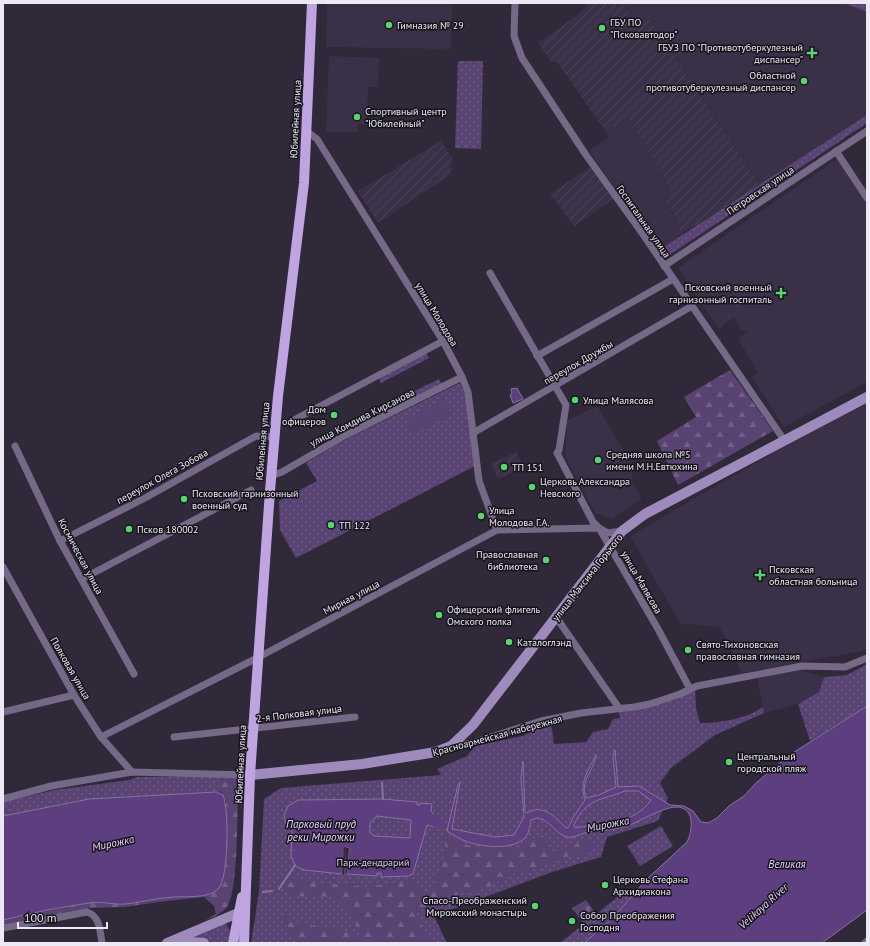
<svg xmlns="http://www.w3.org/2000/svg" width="870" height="946" viewBox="0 0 870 946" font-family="'PT Sans',sans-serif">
	<defs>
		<pattern id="industrial-furrows" width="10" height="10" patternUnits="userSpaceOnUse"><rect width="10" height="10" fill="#3a3048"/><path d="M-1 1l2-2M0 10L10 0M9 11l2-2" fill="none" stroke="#4d445a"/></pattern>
		<pattern id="grass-dots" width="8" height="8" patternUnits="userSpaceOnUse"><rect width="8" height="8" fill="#584372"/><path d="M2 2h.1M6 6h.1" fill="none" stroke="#705e87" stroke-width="1.8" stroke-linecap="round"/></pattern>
		<pattern id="forest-firs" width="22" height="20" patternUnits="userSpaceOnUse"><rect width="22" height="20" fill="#584372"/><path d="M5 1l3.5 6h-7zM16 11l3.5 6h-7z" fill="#705e87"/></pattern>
		<pattern id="cemetery-stones" width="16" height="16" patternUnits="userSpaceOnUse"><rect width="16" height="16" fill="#584372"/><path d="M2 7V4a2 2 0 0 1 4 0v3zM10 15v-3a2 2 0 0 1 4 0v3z" fill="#705e87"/></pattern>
	</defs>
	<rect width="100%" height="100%" fill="#30293a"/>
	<g fill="#3a3048">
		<polygon points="327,3 452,3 451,49 326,47"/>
		<polygon points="623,3 844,3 867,12 867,115 760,185 649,18 637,23"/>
		<polygon points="329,56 379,58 378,87 368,87 367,124 358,124 358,132 326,132"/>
		<polygon points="627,117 660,170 670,193 664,200 679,224 675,225 681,234 665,246 665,258 589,151 609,137 606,132"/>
		<polygon points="837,159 867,204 867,382 784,427 752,377 758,373 738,338 748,332 741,331 734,317 719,329 678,268"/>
		<polygon points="867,402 867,650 741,673 730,645 719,627 687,624 681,625 630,536 778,450"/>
		<polygon points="597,406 635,470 631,473 633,477 631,479 641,499 612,519 595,513 565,456 567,421"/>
		<polygon points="797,669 824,677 819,692 798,704 764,713 757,678"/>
	</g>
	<g fill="url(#industrial-furrows)">
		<polygon points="588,3 623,3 637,23 649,18 760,185 681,234 675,225 679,223 664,200 670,193 660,170 627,117 606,132 557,62 551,62 538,43 579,14"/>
		<polygon points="441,141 452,158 451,174 378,223 358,191"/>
		<polygon points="590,167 613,199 574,226 550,194"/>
		<polygon points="516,452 524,467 498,479 491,464"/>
	</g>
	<g fill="url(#grass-dots)">
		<polygon points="844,3 866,3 867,12"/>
		<polygon points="458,61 483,61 481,149 455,148"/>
		<polygon points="867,115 867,123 665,258 665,246"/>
		<polygon points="425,351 429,358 381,383 378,376"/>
		<polygon points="439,379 443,387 393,412 390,403"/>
		<polygon points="460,383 465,394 475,466 296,558 280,530 279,501 317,481 306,463 339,443"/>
		<polygon points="867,664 867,706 810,741 798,704 819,692 824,677 847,675"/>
		<path d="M695,691L696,708L700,723C721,723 746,719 763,707L764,713L715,735L671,768L660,783L668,798L658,821L607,837L601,857L552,872L434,916L447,943H251L259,892L264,799L281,788L441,775L437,769L467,756L475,746L523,736L551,722L554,744L586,742L593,732L608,729L613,719L620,718L618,710Z"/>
		<polygon points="220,776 240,779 238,783 221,779 220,792 223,795 215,792 89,799 3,816 3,802 55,790 130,780 137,777"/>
		<polygon points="661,826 673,846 640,866 627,846"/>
		<polygon points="620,895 633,895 611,920 584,943 560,943"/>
		<polygon points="226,923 230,931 228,943 216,943 191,937"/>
	</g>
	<g fill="url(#forest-firs)">
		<polygon points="730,370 773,431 678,485 657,441 696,417 684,397"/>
		<path d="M221,779L238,783V797C237,818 238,893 227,907C221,914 212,918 204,921L216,914L214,906L204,897L158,902L125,907L91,908L3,924V920L91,902L124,904L157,898L224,870L226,801L218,786Z"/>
		<path d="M446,833L473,848L496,850L518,847L540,836H543L552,851L564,850L584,839L597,843L589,852L515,874L485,889L462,893L436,907L431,905L416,912V918L435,943H296L282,920L286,916L301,924L335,928L360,936L348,906L343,907C334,891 306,897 290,897L281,886L282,880L286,876L320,884H346L362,887L414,880C419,888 423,894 433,893L435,880L444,859Z"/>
	</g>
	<polygon fill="url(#cemetery-stones)" points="586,900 596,914 584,924 572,908"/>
	<polygon fill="#584372" points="445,400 452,414 413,434 406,420"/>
	<g fill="#5d3f80" stroke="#8872a3" fill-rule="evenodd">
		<polygon points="517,388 523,399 513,403 510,395 512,393 511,389"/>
		<path d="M867,706V910L822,943H584L611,920L647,879L687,842C692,832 696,809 678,807C665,806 642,820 630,825C615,830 602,830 588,832C583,833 578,836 573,837C558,840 551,819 537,818L531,820C530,826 529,834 525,838C512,851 478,847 463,840C458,838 452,834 447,831L458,785L460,782L452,829L495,837L514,835L524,817L521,778L523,761L525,812L527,813C543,803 555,817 566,828H568L574,816L585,800C579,783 588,770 596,755C595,769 579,781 586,798L599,795L616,787L613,757L615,750L618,787L639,786L670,805L684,806L693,811L701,822L708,823L717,818L729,806L744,796L756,783L788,756ZM625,791H638L651,800C634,825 601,823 575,828L574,825C586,798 600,801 625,791Z"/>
		<path d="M216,792L223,795C229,808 229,879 218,889C208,899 186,896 174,897C157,898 142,902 126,904C114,905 101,901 89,903C61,907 31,913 3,920V816L89,799Z"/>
		<path d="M383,799L417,802V805H420V803L432,804L431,811C436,817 436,819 435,827L427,825L413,874L408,876L381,877V873H377V876L347,874L349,848L345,847L342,874L304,870L295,866L291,856L292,831L291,827L286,824L284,815L288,806L298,800ZM377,816L411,820L410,838L374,836L370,832V823Z"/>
	</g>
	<polygon fill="#30293a" points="344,847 349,848 347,874 346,874 346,849 344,874 342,874"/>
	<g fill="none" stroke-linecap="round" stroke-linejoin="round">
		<g stroke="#8872a3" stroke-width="2">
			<polyline points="382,783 383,799"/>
			<polyline points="279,889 295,865"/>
			<polyline points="263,892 272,891"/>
		</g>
		<polyline stroke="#5d3f80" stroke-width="11" points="423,816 439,823"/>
		<g stroke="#766987" stroke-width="7">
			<polyline points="515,3 514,36 522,58 586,155 642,233 784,440"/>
			<polyline points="306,131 317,139 443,341 462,377 468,392 479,481 497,530"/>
			<polyline points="836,151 867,198"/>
			<polyline points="664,266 867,131"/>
			<polyline points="490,273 566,405 559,450 557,453 593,522 599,528 658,629 690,689"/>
			<polyline points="537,356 673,279"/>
			<polyline points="292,421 443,341"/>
			<polyline points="473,433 692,306"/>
			<polyline points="15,446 60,541 134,674"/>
			<polyline points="271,476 282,472 344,436 462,377"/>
			<polyline points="60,541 145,498 256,436 274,437"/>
			<polyline points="3,567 74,695 101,737 132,772"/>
			<polyline points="82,579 251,490"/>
			<polyline points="556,617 619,708"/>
			<polyline points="3,712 74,695"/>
			<polyline points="101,737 259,657 497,530 599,528 608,533 622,531"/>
			<polyline points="174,737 355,717"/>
			<polyline points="451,746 472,743 541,721 581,713 634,707 650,704 680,694 697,686 802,666 845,667 867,658"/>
			<polyline points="3,799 51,786 132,772 250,775"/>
			<path d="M3,928L87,912C100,916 100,931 102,943"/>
			<polyline points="865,943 867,941"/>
		</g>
		<g stroke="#9f8bbb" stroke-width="10">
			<polyline points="250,775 362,764 436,752 451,746 473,725 622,531 645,514 867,397"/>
			<polyline points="175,941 204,943"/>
			<polyline points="167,943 238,913"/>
		</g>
		<g stroke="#bfa4e2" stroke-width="10">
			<polyline points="233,943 242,897"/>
			<polyline points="244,943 250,775 270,491 278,396 304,183 312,3"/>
		</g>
	</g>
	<g fill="#59d56f" stroke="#17131b" stroke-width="1.5">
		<circle cx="389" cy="25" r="4"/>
		<circle cx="602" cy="28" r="4"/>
		<path d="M810 47h4v4h4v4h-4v4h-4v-4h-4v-4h4z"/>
		<circle cx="804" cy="81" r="4"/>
		<circle cx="357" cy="117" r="4"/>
		<path d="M779 287h4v4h4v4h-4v4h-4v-4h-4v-4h4z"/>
		<circle cx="575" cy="400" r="4"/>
		<circle cx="334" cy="415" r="4"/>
		<circle cx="598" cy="460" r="4"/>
		<circle cx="504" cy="467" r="4"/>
		<circle cx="532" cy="487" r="4"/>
		<circle cx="184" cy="499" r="4"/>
		<circle cx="481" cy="516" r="4"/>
		<circle cx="331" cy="525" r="4"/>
		<circle cx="129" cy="529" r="4"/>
		<circle cx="546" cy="560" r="4"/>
		<path d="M758 569h4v4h4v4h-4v4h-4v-4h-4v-4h4z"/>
		<circle cx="439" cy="615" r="4"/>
		<circle cx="509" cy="642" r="4"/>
		<circle cx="688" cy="650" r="4"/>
		<circle cx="729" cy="762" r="4"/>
		<circle cx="605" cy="885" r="4"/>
		<circle cx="535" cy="906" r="4"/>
		<circle cx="572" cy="921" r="4"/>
	</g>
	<g text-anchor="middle" stroke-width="3" stroke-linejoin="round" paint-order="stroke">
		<g font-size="10" fill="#ede9f4" stroke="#17131b" text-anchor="start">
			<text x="610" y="26">ГБУ ПО<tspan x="610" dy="12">"Псковавтодор"</tspan></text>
			<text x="397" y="29">Гимназия № 29</text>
			<text x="803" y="51" text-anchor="end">ГБУЗ ПО "Противотуберкулезный<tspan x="803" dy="12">диспансер"</tspan></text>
			<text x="796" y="79" text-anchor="end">Областной<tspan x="796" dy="12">противотуберкулезный диспансер</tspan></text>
			<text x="365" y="115">Спортивный центр<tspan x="365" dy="12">"Юбилейный"</tspan></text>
			<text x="772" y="291" text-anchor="end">Псковский военный<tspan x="772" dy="12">гарнизонный госпиталь</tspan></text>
			<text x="583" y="404">Улица Малясова</text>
			<text x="326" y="413" text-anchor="end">Дом<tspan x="326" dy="12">офицеров</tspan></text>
			<text x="606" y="458">Средняя школа №5<tspan x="606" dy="12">имени М.Н.Евтюхина</tspan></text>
			<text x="512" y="471">ТП 151</text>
			<text x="540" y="485">Церковь Александра<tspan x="540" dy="12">Невского</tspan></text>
			<text x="192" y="497">Псковский гарнизонный<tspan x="192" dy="12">военный суд</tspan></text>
			<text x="489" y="514">Улица<tspan x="489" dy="12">Молодова Г.А.</tspan></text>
			<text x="339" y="529">ТП 122</text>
			<text x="137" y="533">Псков 180002</text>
			<text x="538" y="558" text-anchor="end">Православная<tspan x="538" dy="12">библиотека</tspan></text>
			<text x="769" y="573">Псковская<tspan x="769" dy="12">областная больница</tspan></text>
			<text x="447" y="613">Офицерский флигель<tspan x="447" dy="12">Омского полка</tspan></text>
			<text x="517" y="646">Каталоглэнд</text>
			<text x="696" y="648">Свято-Тихоновская<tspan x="696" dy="12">православная гимназия</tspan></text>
			<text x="737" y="760">Центральный<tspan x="737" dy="12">городской пляж</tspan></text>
			<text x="613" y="883">Церковь Стефана<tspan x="613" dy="12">Архидиакона</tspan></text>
			<text x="527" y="904" text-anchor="end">Спасо-Преображенский<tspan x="527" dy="12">Мирожский монастырь</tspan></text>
			<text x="580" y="919">Собор Преображения<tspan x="580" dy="12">Господня</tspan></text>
		</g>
		<g font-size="10" fill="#ede9f4" stroke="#17131b">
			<text transform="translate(295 119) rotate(-87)" y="4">Юбилейная улица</text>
			<text transform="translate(760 190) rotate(-34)" y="4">Петровская улица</text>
			<text transform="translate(644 221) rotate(55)" y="4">Госпитальная улица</text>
			<text transform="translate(437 314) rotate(59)" y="4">улица Молодова</text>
			<text transform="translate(578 362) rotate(-30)" y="4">переулок Дружбы</text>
			<text transform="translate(362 417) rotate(-27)" y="4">улица Комдива Кирсанова</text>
			<text transform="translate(262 441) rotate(-85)" y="4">Юбилейная улица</text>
			<text transform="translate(162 476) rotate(-29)" y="4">переулок Олега Зобова</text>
			<text transform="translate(81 556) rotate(62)" y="4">Космическая улица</text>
			<text transform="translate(587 577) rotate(-52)" y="4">улица Максима Горького</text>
			<text transform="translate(642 582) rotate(60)" y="4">улица Малясова</text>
			<text transform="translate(351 597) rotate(-28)" y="4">Мирная улица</text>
			<text transform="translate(71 668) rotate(60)" y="4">Полковая улица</text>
			<text transform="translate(299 713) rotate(-7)" y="4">2-я Полковая улица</text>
			<text transform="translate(497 735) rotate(-15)" y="4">Красноармейская набережная</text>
			<text transform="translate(240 764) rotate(-87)" y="4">Юбилейная улица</text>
		</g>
		<g font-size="10" fill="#dacbf1" stroke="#17131b">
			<text x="373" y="866">Парк-дендрарий</text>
		</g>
		<g font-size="11" font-style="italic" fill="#e3d3fa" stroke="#17131b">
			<text x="321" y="828">Парковый пруд<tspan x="321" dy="13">реки Мирожки</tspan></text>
			<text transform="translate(608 824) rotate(-11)" y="4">Мирожка</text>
			<text transform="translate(113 843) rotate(-12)" y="4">Мирожка</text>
			<text x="787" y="868">Великая</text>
			<text transform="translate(763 906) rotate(-42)" y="4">Velikaya River</text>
		</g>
	</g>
	<rect width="870" height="946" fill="none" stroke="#ede9f4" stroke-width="8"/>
	<path d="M18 922v6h89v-6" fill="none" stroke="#ede9f4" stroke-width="2"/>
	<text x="24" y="922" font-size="12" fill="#ede9f4" stroke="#17131b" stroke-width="3" paint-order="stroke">100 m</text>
</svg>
